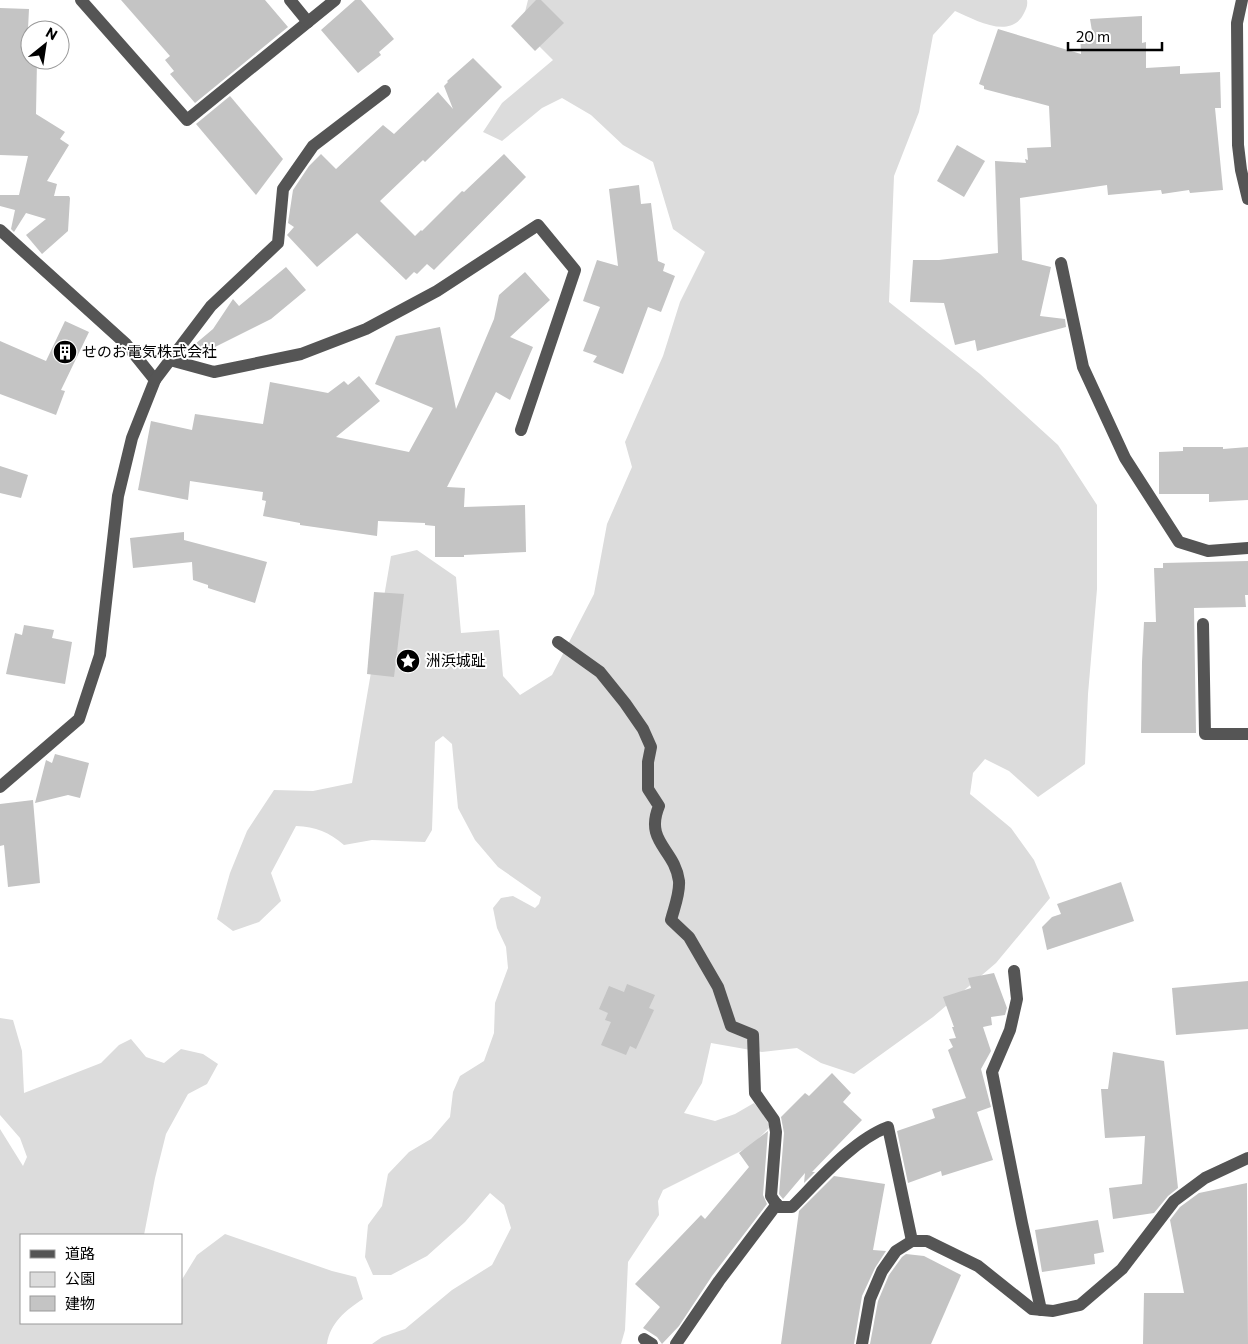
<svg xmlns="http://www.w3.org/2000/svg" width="1248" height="1344" viewBox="0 0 1248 1344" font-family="Commissioner,'Noto Sans JP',sans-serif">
	<rect width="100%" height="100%" fill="#fff"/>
	<g fill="#dcdcdc">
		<path d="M528,0H1027C1028,6 1026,9 1023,15C1009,40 974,19 955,11L933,35L919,112L894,176L889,302L980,374L1058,445L1097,505V589L1088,694L1085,764L1038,797L1009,771L985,759L973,773L970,794L1011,828L1034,860L1050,898L996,963L933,1017L854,1074L821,1063L797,1048L762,1052L711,1043L702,1083L684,1113L715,1121L735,1114L754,1103L764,1115L770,1127L751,1146L663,1190L658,1201L659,1215L628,1262L625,1330L621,1344H372L382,1337L405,1329L452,1290L492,1265L511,1228L504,1205L490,1193L465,1222L427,1256L391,1275H373L365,1257L368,1225L382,1206L388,1174L409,1152L431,1139L450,1117L453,1092L460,1076L484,1061L494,1033L495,1003L508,968L506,947L497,928L493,908L501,898L513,896L535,908L539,904L541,897L498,867L475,840L458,808L452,744L443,736L435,742L432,830L425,842L372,840L344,845C329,832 316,827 296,826L271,873L281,901L259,922L233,931L217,919L230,873L247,831L274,790L313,791L352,783L391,556L417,550L456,577L461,633L499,630L503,676L520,695L552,675L594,594L607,524L632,467L625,442L663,356L680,302L705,252L673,229L653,162L623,145L591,115L562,98L542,108L502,141L483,132L502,103L553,60L538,45L522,24Z"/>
		<path d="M0,1018L13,1020L22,1051L24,1093L101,1063L119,1045L131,1039L146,1057L164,1063L181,1049L203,1054L218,1064L207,1084L188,1094L166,1134L155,1178L144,1235H21V1323H181V1281L197,1255L225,1234L332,1271L356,1277L363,1299C346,1310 330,1323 327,1344H0V1129L23,1166L27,1157L20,1138L0,1115Z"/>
	</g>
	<g fill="#c4c4c4">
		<polygon points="121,0 265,0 288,27 195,103 170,74 174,71 165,60 170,56"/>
		<polygon points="355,0 361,0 394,39 379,52 381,55 358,73 321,30"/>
		<polygon points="536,0 541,0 564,23 535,51 511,26"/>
		<polygon points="0,8 29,9 28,29 38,29 30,30 30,60 37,60 36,114 65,132 60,139 69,145 47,181 57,184 54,196 69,196 70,198 68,231 42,254 26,235 46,219 26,213 14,232 11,229 15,210 0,206 0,195 19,195 28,156 0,155"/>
		<polygon points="1142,16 1142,43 1146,42 1146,68 1180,66 1180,74 1220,72 1221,108 1215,108 1223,190 1190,193 1189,190 1162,194 1161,190 1108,195 1107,185 1020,198 1022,260 1051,267 1040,316 1065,319 1066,327 977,351 975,340 955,345 944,303 910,302 913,260 939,260 998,253 995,161 1026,163 1025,159 1028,160 1027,148 1051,147 1049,106 984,89 984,86 979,84 998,29 1081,54 1080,32 1092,31 1090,19"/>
		<polygon points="473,58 502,87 425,162 423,160 380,201 415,236 421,230 422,231 462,191 464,192 504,154 526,177 434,270 427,264 417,274 414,272 406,280 357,233 317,267 287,235 294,227 288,223 293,190 309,166 321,154 336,169 383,125 394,134 438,92 453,109 444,86 448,82 447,81"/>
		<polygon points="230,96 283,159 256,195 196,124"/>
		<polygon points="957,145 985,161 964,197 937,181"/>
		<polygon points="639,185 641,204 651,203 658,261 665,264 663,271 675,276 661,312 648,307 623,374 593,362 597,356 583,351 600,307 583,301 597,260 618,266 609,189"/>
		<polygon points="286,267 306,290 271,319 193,358 188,350 213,329 233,299 239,306"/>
		<polygon points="525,272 550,300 510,337 533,347 510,400 496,392 447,487 465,488 464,507 525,505 526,552 464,555 464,557 435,557 435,526 425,525 425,523 378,521 377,536 300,525 300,523 263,516 266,501 262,500 263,492 190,481 188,500 138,490 151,421 192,430 195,414 263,424 270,382 328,393 344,381 348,385 359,376 380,401 336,437 409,452 433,408 375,384 396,336 440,327 456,409 494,319 499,295"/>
		<polygon points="65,321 89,332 61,390 65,391 56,415 0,394 0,341 46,361"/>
		<polygon points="1183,447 1223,447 1223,449 1248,447 1248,500 1209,502 1209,494 1159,494 1159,452 1183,451"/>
		<polygon points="0,466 28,475 21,498 0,493"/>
		<polygon points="184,532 184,540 267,562 255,603 208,588 208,585 193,580 192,562 133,568 130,538"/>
		<polygon points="1248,561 1248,595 1245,595 1246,607 1194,608 1196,733 1141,733 1142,662 1144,622 1156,622 1154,568 1163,568 1163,563"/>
		<polygon points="374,592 404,594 394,677 367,674"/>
		<polygon points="24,625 54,630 52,638 72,642 65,684 6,674 15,633 22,635"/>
		<polygon points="55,754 89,763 80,798 68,795 35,803 46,760 52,763"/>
		<polygon points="33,800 40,883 8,887 4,845 0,846 0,804"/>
		<polygon points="1121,882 1134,921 1047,950 1042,927 1052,917 1061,914 1057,904"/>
		<polygon points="994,973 1007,1008 1005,1015 991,1017 992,1025 983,1027 991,1051 981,1069 991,1107 977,1112 993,1160 942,1176 941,1171 908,1183 897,1131 935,1118 932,1109 966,1098 948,1050 953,1047 949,1039 956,1038 952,1027 954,1027 943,997 971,988 968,978"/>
		<polygon points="1248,981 1248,1029 1176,1035 1172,988"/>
		<polygon points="627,984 655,995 649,1008 654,1010 636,1049 630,1046 626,1055 601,1045 611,1022 605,1020 608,1013 599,1009 609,986 624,992"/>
		<polygon points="1113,1052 1164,1061 1178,1188 1168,1196 1154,1213 1113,1219 1109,1188 1142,1184 1145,1136 1105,1138 1101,1089 1108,1089"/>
		<polygon points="832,1073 851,1093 843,1102 862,1120 812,1172 815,1172 804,1183 805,1173 783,1199 779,1194 784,1133 781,1117 805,1093 809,1096"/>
		<polygon points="768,1131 763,1195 767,1204 712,1276 679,1326 662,1344 657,1337 643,1328 660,1307 635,1284 701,1215 705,1219 749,1167 739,1153"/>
		<polygon points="834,1176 885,1184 873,1250 886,1251 875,1268 862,1296 854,1344 781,1344 799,1211"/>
		<polygon points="1247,1183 1248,1344 1143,1344 1144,1293 1184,1293 1170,1220 1180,1207 1199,1193"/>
		<polygon points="1098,1220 1104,1252 1094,1254 1095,1264 1042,1272 1035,1230"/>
		<polygon points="906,1254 924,1256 961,1275 931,1344 870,1344 878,1301 889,1275 902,1257"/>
	</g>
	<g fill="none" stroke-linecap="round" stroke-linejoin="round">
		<g stroke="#555" stroke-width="12">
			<polyline points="81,0 187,120 335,0"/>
			<polyline points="290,0 308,22"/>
			<polyline points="1242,0 1237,23 1238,145 1241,170 1248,199"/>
			<polyline points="0,230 126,344 155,380 132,438 118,496 100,655 79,719 0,787"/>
			<polyline points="1061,263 1083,367 1125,458 1179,542 1208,551 1248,548"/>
			<polyline points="170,360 214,372 301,354 366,329 437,291 538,225 575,270 521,430"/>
			<polyline points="155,380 211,306 278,243 283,189 313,146 385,91"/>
			<polyline points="1203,624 1205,734 1248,734"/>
			<path d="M558,642L600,672L625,703L643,729L651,747L648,762V789L659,806C644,842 675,849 679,881C680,894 674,908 671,920L689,937L718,987L731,1026L753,1035L755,1093L774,1120L776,1132L771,1196L778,1207H792C818,1181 853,1140 888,1127L912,1241"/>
			<polyline points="1014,971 1017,999 1010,1030 992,1072 1022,1223 1041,1310"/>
			<polyline points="644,1339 652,1344"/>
			<polyline points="676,1344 719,1281 777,1204"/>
			<polyline points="862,1344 870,1299 882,1271 896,1251 912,1241 927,1241 978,1266 1032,1309 1053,1311 1080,1305 1122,1269 1174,1201 1205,1178 1248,1158"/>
		</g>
	</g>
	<defs>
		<g id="building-disc" transform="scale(1.25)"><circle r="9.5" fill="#000" stroke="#fff"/><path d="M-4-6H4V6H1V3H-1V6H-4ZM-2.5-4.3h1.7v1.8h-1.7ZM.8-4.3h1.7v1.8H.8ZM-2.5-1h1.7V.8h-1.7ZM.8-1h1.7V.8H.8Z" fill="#fff"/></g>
		<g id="sight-disc" transform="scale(1.25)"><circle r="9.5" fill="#000" stroke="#fff"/><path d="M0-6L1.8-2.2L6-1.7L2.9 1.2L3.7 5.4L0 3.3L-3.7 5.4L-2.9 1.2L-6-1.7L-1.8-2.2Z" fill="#fff"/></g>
	</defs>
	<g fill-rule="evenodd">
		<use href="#building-disc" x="65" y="352"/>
		<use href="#sight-disc" x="408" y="661"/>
	</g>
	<g text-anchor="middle" stroke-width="4" stroke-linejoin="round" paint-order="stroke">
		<g font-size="15" fill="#000" stroke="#fff" text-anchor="start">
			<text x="82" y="357">せのお電気株式会社</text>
			<text x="426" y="666">洲浜城趾</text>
		</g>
	</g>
	<rect x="20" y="1234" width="162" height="90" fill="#ffffff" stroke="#999999"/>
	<rect x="30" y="1250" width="25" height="8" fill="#555555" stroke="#999999"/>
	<text x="65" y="1259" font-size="15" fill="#000000">道路</text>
	<rect x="30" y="1272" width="25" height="15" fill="#dcdcdc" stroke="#999999"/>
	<text x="65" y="1284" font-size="15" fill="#000000">公園</text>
	<rect x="30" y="1296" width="25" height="15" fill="#c4c4c4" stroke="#999999"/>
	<text x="65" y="1309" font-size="15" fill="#000000">建物</text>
	<g transform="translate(45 45) rotate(30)"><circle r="24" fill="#ffffff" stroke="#999999"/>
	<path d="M0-4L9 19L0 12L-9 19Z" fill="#000000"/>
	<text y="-8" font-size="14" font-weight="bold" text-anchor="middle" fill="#000000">N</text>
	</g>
	<path d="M1068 42v8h94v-8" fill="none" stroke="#000000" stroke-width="2.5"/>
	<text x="1076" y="42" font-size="15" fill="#000000" stroke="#ffffff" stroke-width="4" paint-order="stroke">20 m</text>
</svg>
